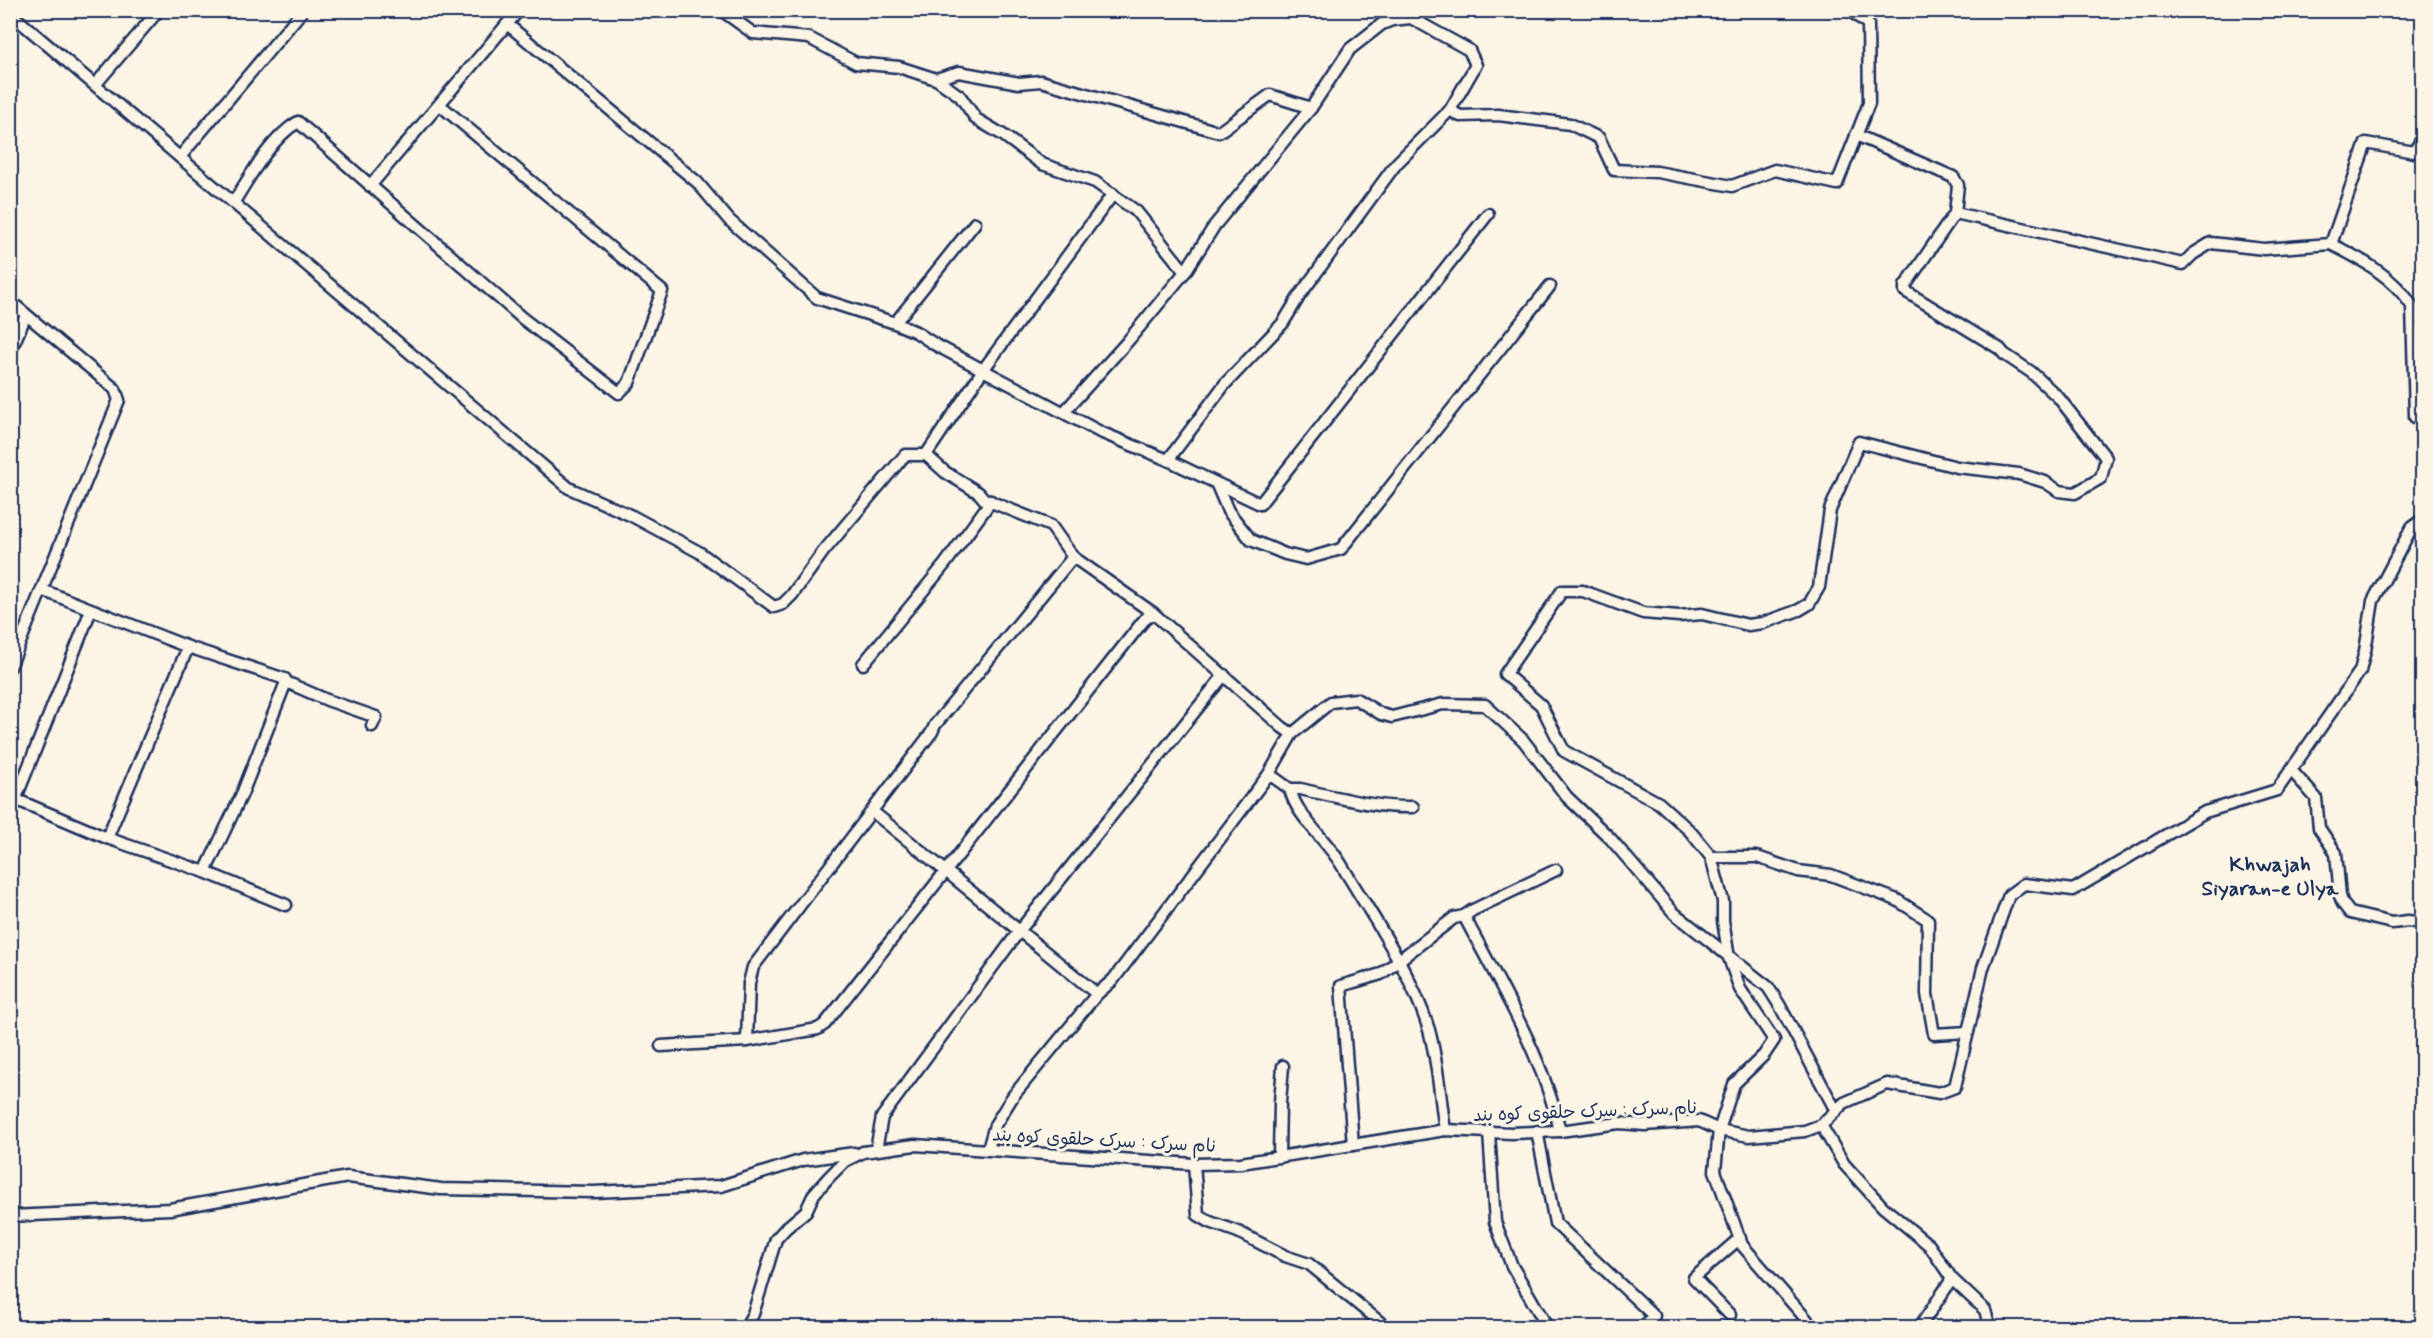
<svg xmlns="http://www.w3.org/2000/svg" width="2433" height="1338" viewBox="0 0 2433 1338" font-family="Mynerve,'Playpen Sans Arabic',sans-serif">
	<rect width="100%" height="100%" fill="#fcf5e5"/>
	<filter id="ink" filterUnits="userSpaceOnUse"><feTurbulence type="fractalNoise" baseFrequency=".0167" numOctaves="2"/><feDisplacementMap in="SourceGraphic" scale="12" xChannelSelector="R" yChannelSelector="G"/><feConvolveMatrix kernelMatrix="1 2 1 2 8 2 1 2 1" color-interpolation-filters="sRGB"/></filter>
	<g filter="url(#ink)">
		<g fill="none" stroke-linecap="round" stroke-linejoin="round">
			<g stroke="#1b2f5e" stroke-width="15">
				<g id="minor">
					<polyline points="721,10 753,33 809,38 856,63 899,67 936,79 959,72 1019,83 1041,81 1219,132 1270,95 1311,108"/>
					<polyline points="10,13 569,488 632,516 699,552 774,607 783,604 792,595 823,552 905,455 926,455 945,472 979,493 984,499 1051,526 1073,557 1153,613 1282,727 1292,734"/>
					<polyline points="507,24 697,182 729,220 817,298 895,323 916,332 934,344 1100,432 1168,460 1260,504 1488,214"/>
					<polyline points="936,79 960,96 976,119 1003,135 1042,164 1095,182 1136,211 1185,272"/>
					<polyline points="95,85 159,10"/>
					<polyline points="1450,110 1460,116 1498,115 1570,124 1599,138 1614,170 1657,172 1732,186 1775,170 1837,184 1869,103 1868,24 1849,10"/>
					<path d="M2422,139L2414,152L2366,143L2331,244C2361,259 2393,276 2412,306L2415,417L2422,421"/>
					<polyline points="180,157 303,10"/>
					<polyline points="370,186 519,10"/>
					<path d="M234,202C250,176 271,138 298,122L522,318L619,393L629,383L662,291L440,105"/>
					<polyline points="1955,213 2183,264 2193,254 2211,243 2264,249 2331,244"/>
					<polyline points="10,301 115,389 119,400 10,667"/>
					<polyline points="895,323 975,223"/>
					<polyline points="10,352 26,315"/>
					<polyline points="1064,412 1127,342 1185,272 1215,225 1311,108 1350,49 1382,24 1392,20 1411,18 1469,50 1476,65 1450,110 1396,164 1300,295 1283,323 1225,384 1168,460"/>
					<polyline points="926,455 983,370 1113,194"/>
					<polyline points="1217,485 1228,511 1251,540 1285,554 1306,559 1341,549 1550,286"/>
					<polyline points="42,590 188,647 285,679 286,682 327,700 376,717 372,726"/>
					<polyline points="863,664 945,564 991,501"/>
					<polyline points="2291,770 2316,798 2319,828 2336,853 2340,896 2343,904 2350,913 2392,923 2408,921 2422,923"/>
					<path d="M1269,774L1290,789H1300C1337,797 1375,808 1413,807"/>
					<path d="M1290,789C1296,816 1326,839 1341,864C1373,918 1411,971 1429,1030C1438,1062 1440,1098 1445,1130"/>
					<polyline points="10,797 107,838 205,872 286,905"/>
					<polyline points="873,812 1097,994"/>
					<polyline points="10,813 91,610"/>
					<polyline points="107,838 188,647"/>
					<polyline points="1711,857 1757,857 1798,871 1831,875 1897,900 1928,920 1927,994 1934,1034 1968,1032"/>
					<polyline points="205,872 242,794 286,682"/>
					<path d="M1464,916C1500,985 1542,1054 1560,1131"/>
					<polyline points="747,1041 749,983 753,967 932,732 935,725 1073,557"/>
					<polyline points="661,1046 747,1041 818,1029 825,1024 1144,620 1153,613"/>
					<polyline points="1821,1125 1844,1164 1883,1207 1929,1245 1952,1279 1985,1310 1990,1328"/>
					<polyline points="1537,1131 1555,1223 1654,1316 1642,1328"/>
					<polyline points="1489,1133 1495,1222 1512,1266 1548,1328"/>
					<polyline points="1353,1145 1341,986 1381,974 1454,918 1464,916 1473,910 1556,870"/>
					<polyline points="988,1149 995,1125 1013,1096 1097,994 1113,980 1269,774 1292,734 1331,702 1356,699 1381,714 1392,717 1443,704 1485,705 1523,740 1567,797 1610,838 1674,913 1768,987 1780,1006 1836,1111"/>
					<polyline points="876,1150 882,1117 1020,930 1224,675"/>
					<polyline points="1279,1157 1280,1102 1283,1066"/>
					<polyline points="1194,1164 1198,1215 1210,1222 1238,1232 1285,1256 1309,1264 1387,1328"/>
					<polyline points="10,1216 170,1209 348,1177 441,1189 594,1192 721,1186 803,1160 854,1153"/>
					<polyline points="1730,1315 1694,1278 1740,1238"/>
					<polyline points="745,1328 753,1314 776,1239 786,1228 806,1211 814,1194 829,1177 845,1161 863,1152 915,1145 1194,1164 1241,1163 1445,1130 1512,1133 1560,1131 1619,1123 1645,1125 1699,1121 1719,1130 1749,1136 1805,1131 1821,1125 1844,1103 1887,1084 1939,1093 1955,1087 1983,968 2009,895 2024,884 2073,890 2205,812 2277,790 2360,671 2365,651 2373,601 2412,527 2422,520"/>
					<polyline points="1804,1328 1807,1320 1742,1245 1715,1171 1719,1130 1734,1084 1764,1055 1774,1040 1740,989 1729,958 1723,921 1723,901 1711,857 1690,831 1659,803 1564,751 1541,705 1505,674 1562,591 1583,591 1643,613 1679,616 1702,614 1748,625 1763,623 1799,610 1809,604 1819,587 1830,510 1859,442 1957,467 2019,474 2045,482 2059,491 2075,493 2101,478 2106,458 2058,397 2031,372 2004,354 2000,349 1905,291 1905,286 1955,213 1958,185 1953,177 1856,135"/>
					<polyline points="1919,1328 1952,1279"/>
				</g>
			</g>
			<use href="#minor" stroke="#fcf5e5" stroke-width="10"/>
		</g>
	</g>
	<g text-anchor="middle" stroke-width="6" stroke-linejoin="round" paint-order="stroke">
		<g font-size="18" fill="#1b2f5e" stroke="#fcf5e5">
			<text transform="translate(1585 1111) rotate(-2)" y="6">نام سرک : سرک حلقوی کوه بند</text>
			<text transform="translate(1104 1140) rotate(3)" y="6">نام سرک : سرک حلقوی کوه بند</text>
		</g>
		<g font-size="21" font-weight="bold" fill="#1b2f5e" stroke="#fcf5e5">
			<text x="2270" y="871">Khwajah<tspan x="2270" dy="24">Siyaran-e Ulya</tspan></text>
		</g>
	</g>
	<rect width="2433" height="1338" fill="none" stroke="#fcf5e5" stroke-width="36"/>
	<rect x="18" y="18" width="2397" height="1302" fill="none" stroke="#1b2f5e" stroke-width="2" filter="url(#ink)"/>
</svg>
